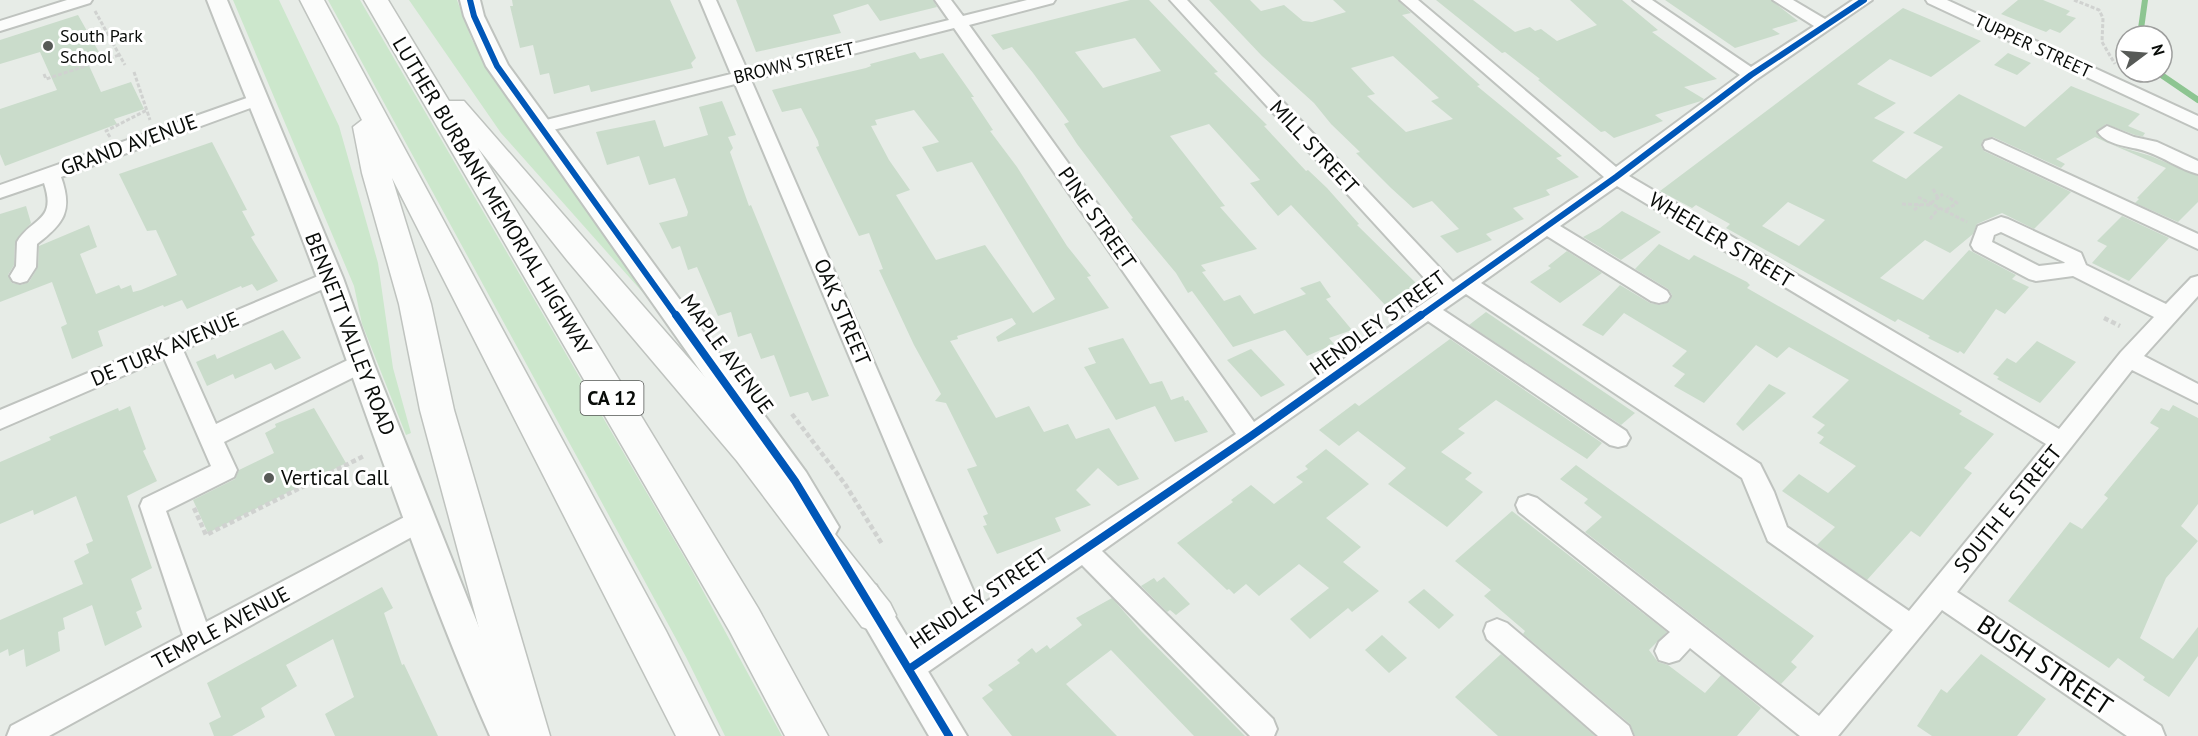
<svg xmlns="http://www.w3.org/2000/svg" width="2198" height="736" viewBox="0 0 2198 736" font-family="'PT Sans',sans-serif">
	<rect width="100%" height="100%" fill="#e7ece7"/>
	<g fill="#cce7cc">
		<polygon points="233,0 279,0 339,126 378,263 393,368 411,433 406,435 362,324 354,286"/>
		<polygon points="328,0 360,0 690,567 782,736 725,736 686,657"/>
		<polygon points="409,0 457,0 472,40 498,86 694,350 501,133"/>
	</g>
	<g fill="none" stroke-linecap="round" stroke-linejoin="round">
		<g stroke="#8dc591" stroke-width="6">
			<polyline points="2140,36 2145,0"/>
			<polyline points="2157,72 2198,100"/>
		</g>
	</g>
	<g fill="#cadccb" fill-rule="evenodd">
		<polygon points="512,0 670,0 696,58 691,63 693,68 591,92 589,85 554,94 549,73 540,75 533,45 520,48 510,6 513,6"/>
		<polygon points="736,0 933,0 937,7 880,21 868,4 833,15 841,33 756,52"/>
		<path d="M1130,0H1149L1218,72L1214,73L1267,125L1264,126L1306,171L1308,170L1327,188L1359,224L1357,225L1419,286L1416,287L1423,294L1387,307L1291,205L1278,216L1250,183L1260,180L1209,124L1170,136L1225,206L1220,207L1257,249L1201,265L1206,271L1202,272L1224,301L1240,295L1254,314L1306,294L1300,288L1320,281L1331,297L1326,299L1352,330L1329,338L1334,344L1307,356L1285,330L1233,347L1192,291L1188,293L1176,273L1131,219L1133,218L1077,144L1064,124L1069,122L1033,73L1012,47L1003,50L991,35ZM1135,38L1161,71L1103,88L1075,52Z"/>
		<path d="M1209,0H1250L1261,11L1284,5L1303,21L1312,22L1346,12L1333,0H1398L1411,13L1402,15L1480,85L1477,86L1562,156L1556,158L1579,177L1546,190L1550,195L1513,208L1524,219L1486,234L1492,240L1457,253L1440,236L1459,229L1432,201L1413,208L1391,188L1356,153L1360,152L1331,124L1314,103L1262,56ZM1393,56L1439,98L1431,101L1453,119L1406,132L1367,96L1375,94L1351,68Z"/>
		<polygon points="1436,0 1473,0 1515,32 1530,27 1535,31 1541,29 1557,41 1597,25 1570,0 1622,0 1658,30 1652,32 1717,79 1684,87 1704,99 1701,101 1655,115 1663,121 1614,138 1605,131 1601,132 1538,80 1540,79 1505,52 1502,53"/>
		<polygon points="1665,0 1771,0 1798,21 1772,29 1780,34 1735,48"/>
		<polygon points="2018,0 2043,0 2070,11 2066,15 2076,18 2060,33 2050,29 2046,32 2001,14"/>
		<path d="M1903,8L1981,41L1931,77L1890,59L1857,84L1896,103L1874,118L1905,132L1872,161L1906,179L1943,147L1913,133L1959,94L2025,127L2071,86L2140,114L2128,126L2145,133L2143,136L2145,137L2135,135L2106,124L2096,132L2110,144L2095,137L2056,159L2065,164L2061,168L1993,137L1983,140L1981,146L1984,151L2071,192L2034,229L2002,213L1977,224L1973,234L1950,253L1925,240L1880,278L1923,300L1969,250L2016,275L2012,279L2029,287L2005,314L1996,309L1964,354L1960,351L1958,353L1928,338L1930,336L1898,319L1895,322L1726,228L1730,224L1696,205L1692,208L1660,191ZM1788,202L1825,220L1799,246L1762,226Z"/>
		<polygon points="78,15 100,54 86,59 101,92 131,82 144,109 114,119 117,124 5,166 0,154 0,109 57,90 40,52 0,64 0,40"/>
		<path d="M915,52L920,59L943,53L974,97H971L993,130L990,131L1017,167L1067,246L1091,276L1087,277L1109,308L998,342L996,337L1016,324L1012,318L957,336L958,339L950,341L996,418L1029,406L1044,432L1068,424L1076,439L1109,428L1139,479L1118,486L1098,468L1076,490L1091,505L1055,518L1061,531L997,554L983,526L987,525L983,516L988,514L967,469L977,466L946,403L935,401L941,394L914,345L879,270L883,269L869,233L859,236L816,147L819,146L818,141L801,108L782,112L772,90L866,68L871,66L870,64ZM914,110L939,142L922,147L937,172L972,162L1055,299L1033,313L985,245L936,260L896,195L910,190L889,160L871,126L877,125L875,120Z"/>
		<polygon points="2008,53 2031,63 2017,75 1994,65"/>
		<polygon points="722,101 736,135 728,137 733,148 730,152 749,206 751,205 829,396 812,401 808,392 790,397 774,355 761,359 751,333 738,337 731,312 718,316 697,267 688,270 680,246 672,249 659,223 687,216 688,212 675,178 649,185 639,156 607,165 596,132 655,120 664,147 708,135 699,107"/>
		<polygon points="212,142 247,210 242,211 255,235 251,237 278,281 257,291 252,284 242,288 241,286 187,309 182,300 164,307 163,305 98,331 103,346 72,359 61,327 67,324 52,282 0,302 0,214 26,206 31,223 15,242 14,265 8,275 12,283 21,285 29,282 38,267 39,246 89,225 97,247 80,254 96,294 119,285 121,289 131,285 133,292 141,290 177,275 156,230 147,231 119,174"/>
		<polygon points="2113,145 2151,156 2198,176 2198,202 2178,222 2135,203 2139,199 2137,198 2166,168"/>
		<polygon points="1622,211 1661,232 1621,260 1583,237 1600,228"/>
		<polygon points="2122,216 2169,238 2129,281 2092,263 2107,246 2097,241"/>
		<polygon points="1659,244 1689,260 1694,255 1747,282 1750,285 1747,288 1962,411 1959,414 1994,434 1964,468 1972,473 1920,537 1911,531 1867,580 1817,545 1835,527 1782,491 1799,474 1828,493 1856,466 1819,443 1824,437 1817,433 1825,425 1812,417 1849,380 1789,347 1777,358 1756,345 1704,403 1674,386 1685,374 1672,366 1687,351 1624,313 1603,336 1582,325 1620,285 1650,303 1660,305 1669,302 1672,295 1668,289 1635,269"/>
		<polygon points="1567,251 1602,273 1560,303 1530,282 1551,268 1548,266"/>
		<polygon points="1486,312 1635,413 1621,425 1469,325"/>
		<polygon points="283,330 301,358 275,370 271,363 235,379 233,374 207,386 196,362 215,354 217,359"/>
		<polygon points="1123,338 1150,384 1162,381 1171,400 1183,396 1185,401 1188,400 1208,432 1175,442 1155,406 1116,420 1084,367 1096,363 1088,348"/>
		<polygon points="1450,339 1602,443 1587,459 1496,400 1458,429 1465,433 1441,452 1472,473 1465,479 1483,492 1447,527 1388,484 1406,468 1358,431 1339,446 1319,430 1355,403 1359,406"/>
		<polygon points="2037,341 2076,362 2040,403 1997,379 1999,377 1993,374 2007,358 2016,363"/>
		<polygon points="1251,349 1285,385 1261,397 1227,360"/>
		<polygon points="1769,384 1786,393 1743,431 1736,424"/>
		<polygon points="2173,405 2198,418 2198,504 2181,526 2198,541 2166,578 2140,638 2173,659 2198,627 2198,656 2169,697 2143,680 2145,677 2118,658 2109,668 2008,601 2070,522 2082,529 2108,498 2104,495 2159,428 2150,423 2161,408 2169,411"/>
		<polygon points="130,406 146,449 143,451 157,481 127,496 152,568 131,579 142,609 136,612 142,627 105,646 92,605 63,618 65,629 58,632 60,651 26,667 24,649 9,656 8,649 0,653 0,620 83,584 74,561 89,553 86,544 93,541 76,496 34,515 33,510 0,524 0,462 51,440 49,437 82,423 118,408 119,411"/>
		<polygon points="314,408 346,463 208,533 193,500 235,479 239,470 274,453 265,433 276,427 275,424"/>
		<polygon points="1326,449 1369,484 1326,518 1361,547 1343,562 1379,591 1352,612 1348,608 1310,639 1290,619 1329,588 1299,564 1259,596 1246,584 1234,594 1229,589 1227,590 1177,543 1233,502 1231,500 1251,485 1274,504 1303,482 1296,477 1308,469 1305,466"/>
		<polygon points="1576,465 1814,636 1791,662 1797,667 1781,684 1585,532 1602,517 1584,503 1588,499 1560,479"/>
		<polygon points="1512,511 1667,632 1649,650 1658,662 1668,665 1705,693 1721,675 1761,708 1737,736 1635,736 1630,724 1523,634 1525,631 1484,596 1491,590 1455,561"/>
		<polygon points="1164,577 1190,604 1176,615 1170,610 1167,612 1141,586 1154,578 1157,582"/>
		<polygon points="382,587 393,608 384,613 402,665 404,664 438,736 335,736 325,714 354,697 333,639 286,665 297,686 261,708 265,717 232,736 214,736 209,723 221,717 207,683"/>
		<polygon points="1424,589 1454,615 1439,629 1408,602"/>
		<polygon points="1112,598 1141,631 1245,736 1194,736 1111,650 1066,684 1117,736 1012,736 982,698 993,690 988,685 1020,663 1017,660 1032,648 1036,653 1047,645 1050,649 1082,625 1076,618"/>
		<polygon points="1382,635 1407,658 1389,673 1365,650"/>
		<polygon points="1501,654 1595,736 1498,736 1455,697"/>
		<polygon points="1981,654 2046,699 2017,736 1932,736 1917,726 1941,689 1947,693"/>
	</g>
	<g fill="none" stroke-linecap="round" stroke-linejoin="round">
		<g stroke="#bfc3bf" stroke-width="4">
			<g id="minor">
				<polygon points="67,0 92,0 90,3 0,31 0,21"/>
				<path d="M700,0H716L747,70L949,20L935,0H951L963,16L1027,0H1055L1053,3L969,25L1254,422L1438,293L1170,0H1187L1453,282L1604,177L1400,0H1418L1616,167L1740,75L1633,0H1652L1751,67L1814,26L1773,0H1793L1825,19L1853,0H1872L1757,79L1629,176L2059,429L2121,352L2154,317L2073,276L2036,281L2029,279L1974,250L1971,245L1978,226L2001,217L2008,219L2081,253L2086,265L2166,304L2191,278L2198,276V296L2144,356L2198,384V403L2132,370L1957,592L2161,726L2165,736H2127L1942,610L1838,736H1800L1690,648L1679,660L1669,663L1659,660L1655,651L1659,642L1670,632L1519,512L1516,505L1519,498L1528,495L1537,498L1819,716L1893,630L1768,541L1742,478L1466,294L1443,310L1626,431L1630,438L1626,445L1618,447L1610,445L1428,321L1102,551L1273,719L1277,729L1274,736H1250L1082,565L919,678L909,682L899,678L895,669L899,660L960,620L735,84L541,133L532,127L534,123L731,74ZM954,28L1236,434L980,606L751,80ZM1617,186L2046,444L1909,611L1787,527L1774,492L1760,464L1481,283L1547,236L1651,301L1659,303L1667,301L1670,296L1667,291L1560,226ZM2001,232L2064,262L2065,263L2039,266L1992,242L1994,235Z"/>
				<polygon points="1926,0 1947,0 2198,116 2198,129 1928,3"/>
				<path d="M258,94L267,99L264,103L61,177C73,211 64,223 37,244L36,267L27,281L20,283L13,281L10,276L16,266L17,242C32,217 57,222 44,183L0,198V185Z"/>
				<path d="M2107,126L2134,137L2157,142L2198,161V174C2179,169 2164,157 2145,151C2131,146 2107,146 2098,132Z"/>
				<polygon points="1992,139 2198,234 2198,249 1985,149 1983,145 1985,141"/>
				<polygon points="330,271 337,273 340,278 337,283 183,350 216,424 352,358 360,356 368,358 371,364 368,370 224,442 237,470 234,477 166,511 206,622 412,513 421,510 430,513 434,520 430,527 49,736 7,736 11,726 183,635 140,506 143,499 211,466 164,358 0,429 0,410"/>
				<polygon points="1497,619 1507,623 1629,726 1633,736 1598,736 1487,639 1484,631 1487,623"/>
			</g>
		</g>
		<g stroke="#bfc3bf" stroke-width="4">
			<g id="major">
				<path d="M207,0H227L343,278L374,364L496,670L526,736H490C424,587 373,431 317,278C283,185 243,93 207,0Z"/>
				<polygon points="460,0 480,0 484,16 508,65 806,472 839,527 834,536 823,540 812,536 784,490 486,66 464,16"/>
				<polygon points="864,580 876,585 967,736 929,736 847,595 852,585"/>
			</g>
		</g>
		<g stroke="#bfc3bf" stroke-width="3">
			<g id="highway">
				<polygon points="300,0 324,0 666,631 719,736 676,736 392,178 431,304 454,410 550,736 508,736 420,410 399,304 362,173 353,127 362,120"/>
				<polygon points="364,0 388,0 449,101 464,101 761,441 890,603 896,615 890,627 876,632 862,627 737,461 567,260 478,148 758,608 828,736 785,736 730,632"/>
			</g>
		</g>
		<g stroke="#d0d2d0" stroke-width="3" stroke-dasharray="4 2" stroke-linecap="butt">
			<polyline points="2074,0 2099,10 2103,18 2102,42 2115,64"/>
			<polyline points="95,11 125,65"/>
			<polyline points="134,72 150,120"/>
			<polyline points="44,74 46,79 119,55"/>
			<polyline points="110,137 106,131 147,110"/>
			<polyline points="1933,189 1938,198"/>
			<polyline points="1918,197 1967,222"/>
			<polyline points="1931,203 1943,194"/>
			<polyline points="1902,204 1930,205"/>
			<polyline points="1914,210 1920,205"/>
			<polyline points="1946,210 1957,203 1947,196"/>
			<polyline points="1930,219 1939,208"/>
		</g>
		<g stroke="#d0d2d0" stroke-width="4.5" stroke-dasharray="5 3" stroke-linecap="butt">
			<polyline points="2104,318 2120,326"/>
			<polyline points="792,414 845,484 882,544"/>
			<polyline points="194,508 206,535 364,456"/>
		</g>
		<use href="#minor" fill="#fbfcfb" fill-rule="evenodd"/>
		<use href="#major" fill="#fbfcfb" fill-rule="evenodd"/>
		<use href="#highway" fill="#fbfcfb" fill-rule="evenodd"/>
		<g stroke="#fff" stroke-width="9">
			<g id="cycleway-far1">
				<polyline points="470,0 474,16 497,66 677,317"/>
				<polyline points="1419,317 1616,177 1751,75 1864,0"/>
			</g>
		</g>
		<g stroke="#fff" stroke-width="12">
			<g id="cycleway">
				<polyline points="676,315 795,481 949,736"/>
				<polyline points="909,669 1251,436 1421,315"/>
			</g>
		</g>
		<use href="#cycleway-far1" stroke="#0057b8" stroke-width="6"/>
		<use href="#cycleway" stroke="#0057b8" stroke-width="8"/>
	</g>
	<g fill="#575a57" stroke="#fff" stroke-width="2">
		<circle cx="48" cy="46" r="6"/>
		<circle cx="269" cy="478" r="6"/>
	</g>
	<g text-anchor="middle" stroke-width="6" stroke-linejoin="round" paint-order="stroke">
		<g font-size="18" fill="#090c09" stroke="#fff" text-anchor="start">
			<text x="60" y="42">South Park<tspan x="60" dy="21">School</tspan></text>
		</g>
		<g font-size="18" fill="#090c09" stroke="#fff">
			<text transform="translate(2033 46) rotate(25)" y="6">TUPPER STREET</text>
			<text transform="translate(794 63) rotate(-14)" y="6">BROWN STREET</text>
		</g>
		<rect fill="#fff" stroke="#535553" stroke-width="1.5" x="580.5" y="381" width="63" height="34" rx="4.5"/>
		<g font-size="20" font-weight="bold" fill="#090c09">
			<text x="612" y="405">CA 12</text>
		</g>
		<g font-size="21" fill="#090c09" stroke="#fff">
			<text transform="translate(129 145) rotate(-20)" y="7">GRAND AVENUE</text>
			<text transform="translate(1314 147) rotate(47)" y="7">MILL STREET</text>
			<text transform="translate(492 196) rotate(59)" y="7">LUTHER BURBANK MEMORIAL HIGHWAY</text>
			<text transform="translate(1097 218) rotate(55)" y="7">PINE STREET</text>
			<text transform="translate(1721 240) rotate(31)" y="7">WHEELER STREET</text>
			<text transform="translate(842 312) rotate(67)" y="7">OAK STREET</text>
			<text transform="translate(1378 323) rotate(-36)" y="7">HENDLEY STREET</text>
			<text transform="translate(350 334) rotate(69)" y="7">BENNETT VALLEY ROAD</text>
			<text transform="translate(165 349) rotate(-23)" y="7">DE TURK AVENUE</text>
			<text transform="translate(727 354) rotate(54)" y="7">MAPLE AVENUE</text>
			<text transform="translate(2008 509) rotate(-51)" y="7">SOUTH E STREET</text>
			<text transform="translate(979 599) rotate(-34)" y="7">HENDLEY STREET</text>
			<text transform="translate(221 628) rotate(-28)" y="7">TEMPLE AVENUE</text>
		</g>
		<g font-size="21" fill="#090c09" stroke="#fff" text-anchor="start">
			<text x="281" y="485">Vertical Call</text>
		</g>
		<g font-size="26" fill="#090c09" stroke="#fff">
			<text transform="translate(2045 665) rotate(34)" y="9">BUSH STREET</text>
		</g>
	</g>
	<g transform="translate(2144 54) rotate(74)"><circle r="28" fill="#ffffff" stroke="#9d9e9d" stroke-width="1.5"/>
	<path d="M0-4.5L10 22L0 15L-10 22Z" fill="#575a57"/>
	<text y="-9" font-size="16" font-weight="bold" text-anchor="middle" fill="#090c09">N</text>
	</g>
</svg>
